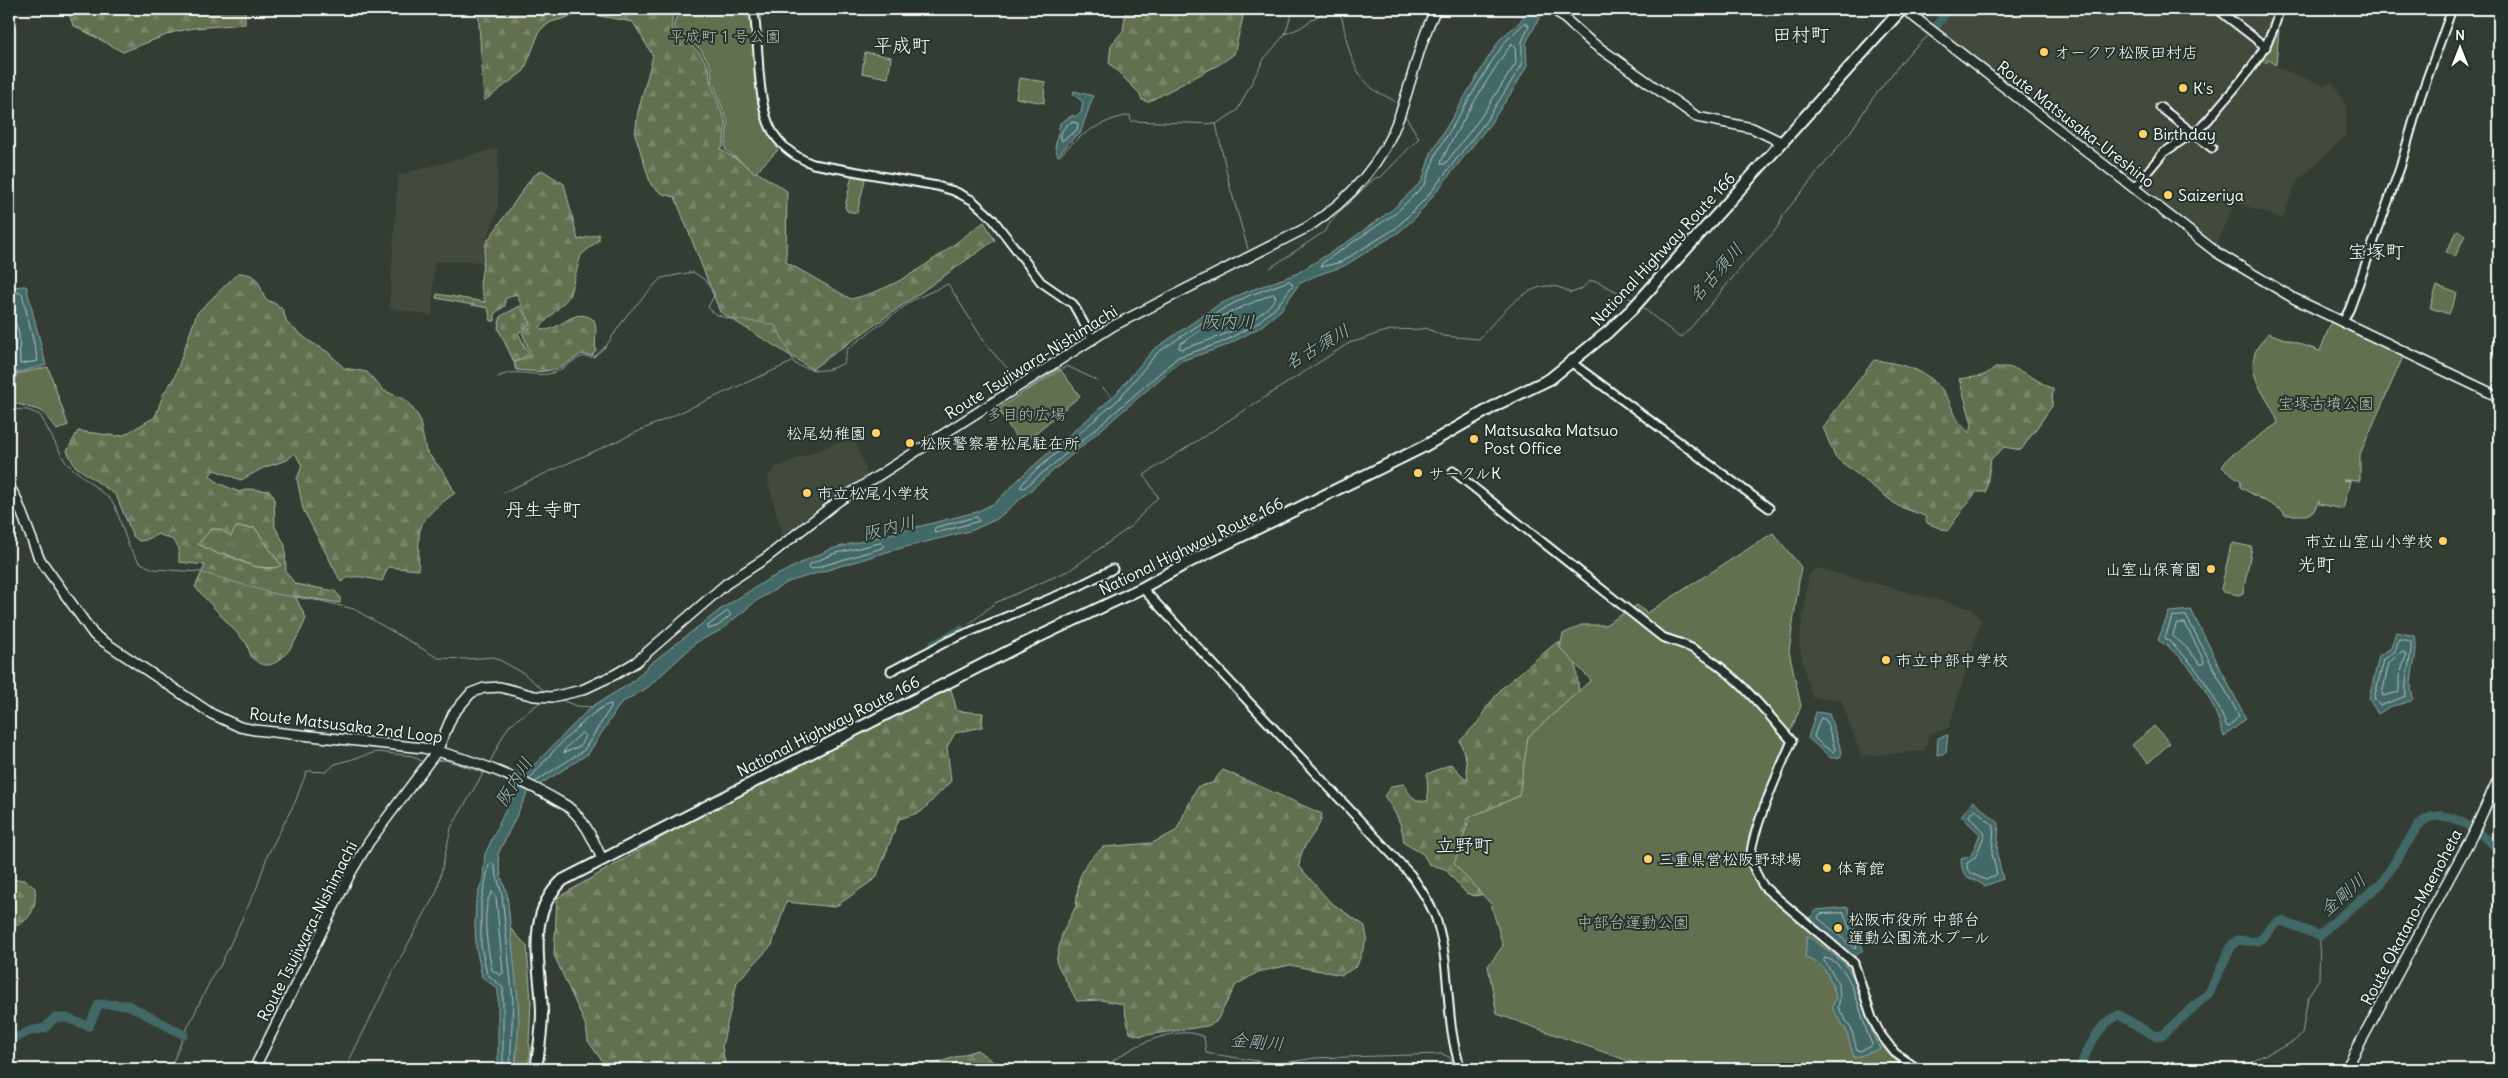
<svg xmlns="http://www.w3.org/2000/svg" width="2508" height="1078" viewBox="0 0 2508 1078" font-family="Delius,'Klee One',sans-serif">
	<defs>
		<pattern id="grass-tufts" width="24" height="20" patternUnits="userSpaceOnUse" patternTransform="scale(1.25)"><rect width="24" height="20" fill="#626f50"/><path d="M3 7l-1-3M5 7V3M7 7l1-3M15 17l-1-3M17 17v-4M19 17l1-3" fill="none" stroke="#7a856a"/></pattern>
		<pattern id="forest-firs" width="22" height="20" patternUnits="userSpaceOnUse" patternTransform="scale(1.25)"><rect width="22" height="20" fill="#626f50"/><path d="M5 1l3.5 6h-7zM16 11l3.5 6h-7z" fill="#7a856a"/></pattern>
		<pattern id="cemetery-stones" width="16" height="16" patternUnits="userSpaceOnUse" patternTransform="scale(1.25)"><rect width="16" height="16" fill="#626f50"/><path d="M2 7V4a2 2 0 0 1 4 0v3zM10 15v-3a2 2 0 0 1 4 0v3z" fill="#7a856a"/></pattern>
	</defs>
	<rect width="100%" height="100%" fill="#333d34"/>
	<filter id="ink" filterUnits="userSpaceOnUse"><feTurbulence type="fractalNoise" baseFrequency=".02" numOctaves="2"/><feDisplacementMap in="SourceGraphic" scale="10" xChannelSelector="R" yChannelSelector="G"/><feConvolveMatrix kernelMatrix="1 2 1 2 8 2 1 2 1" color-interpolation-filters="sRGB"/></filter>
	<g filter="url(#ink)">
		<g fill="#42483c">
			<polygon points="1953,9 2273,9 2267,36 2258,51 2275,66 2322,85 2333,83 2347,107 2345,136 2295,184 2283,219 2235,202 2216,245 2109,159 2089,146 2022,90 2001,77 1939,29"/>
			<polygon points="498,148 498,209 485,244 485,262 435,261 432,316 389,308 398,175"/>
			<polygon points="854,436 868,476 820,507 788,535 782,534 767,478 776,467"/>
			<polygon points="1817,568 1972,609 1981,620 1949,728 1929,734 1925,751 1861,756 1841,700 1813,698 1806,677 1799,643 1809,574"/>
		</g>
		<polygon fill="url(#grass-tufts)" stroke="#b0b7a8" points="236,527 255,528 281,565 278,568 255,567 224,553 220,555 198,544 211,529 233,529"/>
		<g fill="url(#forest-firs)" stroke="#b0b7a8" fill-rule="evenodd">
			<polygon points="67,9 245,9 245,24 194,28 174,32 123,52 73,25"/>
			<path d="M478,9H674L671,28L700,53L709,68L710,80L726,124L723,147L720,149L787,191L786,262L851,299C902,288 943,252 984,222L995,240L812,369L720,312L675,197L663,194L651,185L635,134L638,112L653,56L633,22L583,13L551,22L540,30L524,71L484,101Z"/>
			<polygon points="1126,9 1245,9 1234,54 1220,64 1148,102 1142,100 1140,94 1109,63 1111,45 1123,31"/>
			<path d="M542,170L564,184L578,240L599,234V240L581,255L569,297L540,327L543,330C561,331 573,305 594,320C598,330 594,339 596,350L592,356L581,354C554,373 548,373 516,370L514,363L531,355L522,332L532,326L516,294L505,299V306L495,313V321H491L488,308L436,298L437,294L485,302L480,284L486,243L532,177Z"/>
			<path d="M238,273C258,273 259,283 265,299L278,305L283,310L287,323L309,341L328,352L344,368L367,372L383,390L406,400L419,417L426,451L445,474L455,493C443,502 427,512 421,527C417,536 420,558 418,570L388,567L382,581C369,579 352,572 341,582L303,509L297,479L302,466L295,453L287,460L263,468L241,480L214,470L210,475L218,483L239,492L248,489L270,491L274,497L275,527L285,545L286,572L295,584L335,591L340,597V603L295,596L306,618C301,632 284,667 265,665C260,665 255,660 251,657L247,644L195,587L205,565L179,562V548L173,540L158,534L146,540L139,541L133,536L116,495L75,466L67,451L78,431L116,436L124,435L155,417L163,395L175,376L197,313ZM236,527L255,528L281,565C268,575 235,560 224,553L220,555L198,544L211,529H219L231,536Z"/>
			<path d="M1874,360C1904,364 1935,371 1949,401C1955,415 1958,424 1970,433L1972,424L1959,379C1967,377 1979,378 1986,374C1989,372 1992,369 1996,368C2015,362 2037,382 2053,389L2052,406L2021,450L2004,447L1991,459L1986,492H1976L1947,531L1927,523L1925,516L1898,506L1835,457L1823,427Z"/>
			<path d="M1557,642L1573,646L1579,691L1604,730L1498,818L1466,819L1469,851L1495,892L1475,896L1466,893L1445,869L1429,864L1423,854L1404,843C1403,825 1395,811 1384,796L1392,786L1404,784C1409,795 1415,803 1428,801L1427,774L1451,764L1468,781L1466,760L1460,741L1479,721L1486,708L1502,688Z"/>
			<polygon points="951,689 957,711 983,713 982,727 955,733 947,747 951,781 921,812 899,819 876,878 835,907 786,902 772,945 737,982 722,1046 726,1069 605,1069 605,1065 588,1041 586,1026 554,955 557,898 748,787"/>
			<path d="M1223,770L1322,814C1321,832 1300,842 1299,866L1330,902L1365,926L1367,938L1357,966L1342,975L1290,965L1258,972L1236,985L1216,1022L1207,1026L1140,1036L1130,1033L1123,1004L1102,1000L1077,1001L1056,962L1062,934L1076,906L1079,879L1087,862L1103,847L1152,843L1176,831L1197,787L1212,783Z"/>
			<path d="M9,879L25,880L35,888C37,909 30,923 9,928Z"/>
			<polygon points="977,1050 1003,1069 918,1069"/>
		</g>
		<polygon fill="url(#cemetery-stones)" stroke="#b0b7a8" points="520,306 530,325 518,333 529,354 514,362 498,328 501,316"/>
		<g fill="#626f50" stroke="#b0b7a8">
			<polygon points="679,9 751,9 761,117 778,150 755,173 725,149 728,123 712,80 711,67 701,50 673,27"/>
			<polygon points="2279,30 2276,65 2269,60 2266,63 2262,61"/>
			<polygon points="865,52 891,57 888,78 862,73"/>
			<polygon points="1019,78 1045,82 1044,103 1016,98"/>
			<polygon points="852,175 863,176 865,180 857,213 847,211 845,207"/>
			<polygon points="2458,230 2465,235 2455,257 2446,252"/>
			<polygon points="2437,286 2457,293 2449,314 2430,308"/>
			<path d="M2331,322L2403,357L2360,454V481L2343,480L2350,481L2343,509L2319,504V501L2313,512L2306,515H2285L2283,511L2240,487L2241,481L2222,467L2229,457L2278,423C2272,401 2246,379 2255,353C2257,346 2264,340 2268,333L2320,351Z"/>
			<polygon points="48,367 68,425 57,430 42,411 14,403 16,374"/>
			<polygon points="1059,368 1080,396 1021,445 998,409"/>
			<polygon points="1773,533 1801,567 1789,651 1801,706 1788,737 1752,844 1751,858 1764,887 1854,969 1876,1041 1905,1069 1651,1069 1497,1014 1488,966 1503,946 1491,904 1454,864 1470,817 1519,796 1528,737 1591,680 1560,648 1563,634 1581,625 1605,625 1637,605 1647,613"/>
			<polygon points="2233,543 2252,547 2243,593 2239,595 2223,592 2221,589 2231,545"/>
			<polygon points="2154,726 2170,743 2148,763 2132,745"/>
			<polygon points="509,927 527,946 531,1001 529,1043 531,1051 527,1069 515,1069 517,1049"/>
		</g>
		<g fill="#436967" stroke="#8ea5a4">
			<polygon points="1529,9 1544,9 1526,43 1527,66 1513,90 1490,124 1416,217 1399,232 1344,266 1315,276 1299,284 1281,310 1259,328 1225,346 1181,361 997,519 973,530 890,551 788,582 756,601 721,630 697,642 647,688 621,703 588,754 528,792 498,854 501,876 507,894 518,1000 519,1022 515,1069 498,1069 498,989 482,977 476,947 475,925 476,901 483,877 485,854 507,807 531,768 591,707 631,683 650,664 721,609 767,580 811,558 831,549 976,512 995,503 1023,475 1114,396 1153,350 1218,305 1246,292 1296,274 1346,243 1393,209 1422,181 1431,153 1488,58 1501,38 1518,24"/>
			<polygon points="1074,91 1093,96 1080,134 1075,136 1058,156 1055,148 1060,123 1073,115 1074,117 1081,113 1083,102 1073,94"/>
			<polygon points="26,286 46,365 15,373 14,333 9,318 9,287"/>
			<path d="M2191,610L2246,719L2224,737C2213,699 2193,661 2158,640L2169,612Z"/>
			<path d="M2396,632L2415,636C2420,658 2406,677 2413,698L2411,701L2389,707L2378,714L2369,699L2379,656L2391,648Z"/>
			<polygon points="1816,712 1829,714 1842,753 1840,757 1831,758 1808,738"/>
			<polygon points="1948,735 1946,753 1937,755 1938,738"/>
			<path d="M1973,801L1999,823L1997,854L2003,879L1985,886C1970,876 1962,881 1961,859L1971,856L1980,834L1961,816Z"/>
			<path d="M1848,907C1851,923 1859,935 1863,950L1854,957L1809,918L1817,910Z"/>
			<path d="M1807,935C1818,944 1841,958 1849,970C1865,994 1865,1023 1880,1049L1854,1058L1846,1030L1832,1008L1836,997C1830,977 1826,964 1805,958Z"/>
		</g>
		<g fill="none" stroke-linecap="round" stroke-linejoin="round">
			<g stroke="#b4c3c2" stroke-width="1">
				<polygon points="1525,23 1529,25 1522,42 1522,65 1486,121 1427,197 1396,228 1341,262 1321,267 1322,263 1396,213 1425,184 1436,154 1492,61 1505,42"/>
				<path d="M1512,44L1515,46L1516,63L1481,117L1445,164H1441C1440,157 1502,53 1512,44Z"/>
				<path d="M1072,122L1078,123L1077,130L1062,141C1058,133 1065,125 1072,122Z"/>
				<polygon points="1290,281 1293,285 1277,306 1256,324 1223,342 1178,357 1082,441 1024,488 1020,487 1026,479 1118,400 1157,353 1221,310 1248,296"/>
				<polyline points="9,292 22,293 38,361 20,364 19,333 15,321 9,318"/>
				<path d="M1273,294L1276,297C1260,324 1210,341 1181,349L1179,348L1180,344L1224,315Z"/>
				<polygon points="977,517 979,521 936,533 934,532 935,528"/>
				<polygon points="881,543 884,545 882,548 812,569 809,567 810,564 833,554"/>
				<polygon points="728,611 731,615 718,626 708,629 708,626"/>
				<path d="M2186,616L2239,716L2229,727L2226,726C2214,690 2193,661 2165,638L2172,617Z"/>
				<polygon points="2177,623 2185,623 2204,661 2203,664 2200,664 2188,649 2173,636"/>
				<path d="M2399,639L2411,641C2412,661 2404,677 2406,696L2380,706L2374,698L2384,660L2395,651Z"/>
				<polygon points="2402,652 2405,653 2406,656 2399,677 2399,692 2383,696 2382,694 2389,663"/>
				<polygon points="1821,718 1826,720 1835,749 1833,752 1822,745 1814,737"/>
				<polygon points="582,733 585,736 580,746 564,753 566,748"/>
				<path d="M530,779C539,765 596,704 611,704V707L584,750L535,782"/>
				<polygon points="1975,809 1994,826 1992,854 1997,874 1986,880 1972,874 1967,868 1967,863 1975,858 1985,834 1969,816"/>
				<path d="M492,892L496,897L503,973L500,975L492,970C488,951 480,909 492,892Z"/>
				<path d="M1844,913C1847,925 1854,935 1857,947L1855,949L1818,918L1820,914Z"/>
				<path d="M1825,958C1855,963 1860,1022 1872,1044L1870,1047L1860,1051L1857,1050L1851,1028L1838,1008C1843,987 1837,979 1824,961Z"/>
				<polyline points="503,1069 503,988 487,974 481,946 481,902 489,865 492,863 494,865 502,895 513,1001 510,1069"/>
			</g>
			<g stroke="#8ea5a4" stroke-width="1">
				<path d="M1340,9C1347,38 1348,68 1373,89C1381,96 1393,97 1399,106"/>
				<polyline points="1285,34 1300,28 1328,9"/>
				<polyline points="1216,124 1230,187 1248,249"/>
				<path d="M1060,156C1078,135 1102,120 1130,115L1131,121L1216,124L1237,111L1264,59L1285,34L1293,9"/>
				<polyline points="1270,268 1324,232 1335,216 1375,178 1381,177 1419,138 1404,114"/>
				<path d="M1642,307L1679,337H1682C1706,312 1727,283 1750,257C1761,244 1778,233 1783,215L1851,131L1872,99L1909,53L1928,36"/>
				<polyline points="9,325 12,363 9,409 28,410 40,415 66,463 109,498 115,506 129,547 139,562 153,569 200,572 275,594 321,601 354,609 438,658 466,659 494,657 523,673 547,693"/>
				<path d="M498,377C516,368 528,376 548,374C561,372 568,363 579,358C584,355 589,358 594,357L606,346L626,316L661,278L693,272L705,280L715,294L708,307C721,325 757,318 776,326L795,364C816,372 824,373 844,363L847,349L913,300L948,284L987,346L1019,381"/>
				<polyline points="1023,387 1026,391 1067,366 1098,381"/>
				<polyline points="1102,387 1112,397"/>
				<polyline points="502,493 792,362"/>
				<path d="M969,624L995,603L1070,570L1130,527L1158,497L1144,475L1349,343C1363,340 1374,334 1387,331C1399,328 1413,331 1426,328L1443,336L1479,339C1500,316 1535,268 1570,293L1580,290L1590,281H1596L1635,301"/>
				<polyline points="559,699 576,706 592,707"/>
				<polyline points="434,761 445,760 484,773"/>
				<polyline points="489,764 505,732 511,724 543,700"/>
				<polyline points="170,1069 184,1035 215,971 219,968 257,887 268,854 295,802 307,771 326,772 335,764 377,752 413,756 423,762"/>
				<polyline points="345,1069 396,966 437,891 451,828 485,770"/>
				<path d="M1103,1069C1123,1050 1176,1022 1204,1037L1206,1053L1277,1064L1315,1058L1442,1054L1449,1057L1457,1069"/>
				<path d="M2233,1069L2236,1066L2247,1068C2259,1051 2287,1051 2302,1034L2308,997L2319,979L2320,936"/>
			</g>
			<g stroke="#436967" stroke-width="9">
				<polyline points="1937,25 1948,9"/>
				<polyline points="933,645 961,630"/>
				<polyline points="9,1041 30,1031 45,1028 54,1018 66,1018 89,1026 99,1004 128,1005 184,1035"/>
				<path d="M2079,1069C2087,1050 2099,1023 2119,1015L2155,1036L2163,1035L2209,993L2232,945L2237,940C2244,940 2251,943 2257,941C2269,937 2269,923 2282,921L2320,936L2330,925L2381,884L2418,826C2441,799 2481,833 2499,850"/>
			</g>
			<g stroke="#fff" stroke-width="11">
				<g id="minor">
					<path d="M754,9C756,29 758,50 759,71C763,115 767,146 813,164L937,186L954,191L972,200L992,218L1041,282L1073,304L1093,340"/>
					<polyline points="2217,9 2266,47"/>
					<polyline points="2160,107 2212,148"/>
					<path d="M2134,188L2163,153L2199,129L2209,119C2236,85 2271,53 2279,9"/>
					<polyline points="2343,322 2350,308 2400,168 2421,95 2452,9"/>
					<polyline points="1572,363 1769,508"/>
					<path d="M1453,471L1662,637C1673,641 1685,644 1695,650C1734,671 1763,709 1792,741C1782,764 1749,836 1751,858C1753,869 1758,878 1764,887L1854,963L1872,1018L1881,1035L1895,1053L1918,1069"/>
					<path d="M1142,588L1411,875C1421,889 1432,905 1437,922C1452,970 1444,1022 1461,1069"/>
					<polyline points="891,671 948,641 1075,588 1113,569"/>
				</g>
			</g>
			<g stroke="#fff" stroke-width="12">
				<g id="major">
					<polyline points="1554,9 1591,42 1697,117 1752,128 1781,142"/>
					<polyline points="1904,9 2216,252 2295,299 2499,397"/>
					<path d="M9,486L16,498L39,558L94,635L212,714L240,727L255,730L423,748C474,759 522,779 567,806C585,820 593,839 602,859"/>
					<path d="M254,1069L350,874L369,842L437,751L453,714L471,693L484,688L500,687L534,696L552,697L582,690L616,674L636,662L726,584L766,558L837,502L1113,326L1308,227C1349,200 1382,164 1399,117C1412,81 1419,43 1436,9"/>
					<polyline points="2346,1069 2472,836 2499,777"/>
				</g>
			</g>
			<g stroke="#fff" stroke-width="14">
				<path id="highway" d="M536,1069C539,1050 542,1031 542,1012C541,965 524,916 563,880L1015,648L1142,588L1187,563L1423,447L1500,403L1550,379L1608,332L1633,308L1902,9"/>
			</g>
			<use href="#minor" stroke="#26332d" stroke-width="7"/>
			<use href="#major" stroke="#26332d" stroke-width="9"/>
			<use href="#highway" stroke="#26332d" stroke-width="10"/>
		</g>
	</g>
	<g fill="#ffd166" stroke="#26332d" stroke-width="2">
		<circle cx="2044" cy="52" r="5"/>
		<circle cx="2183" cy="88" r="5"/>
		<circle cx="2143" cy="134" r="5"/>
		<circle cx="2168" cy="195" r="5"/>
		<circle cx="876" cy="433" r="5"/>
		<circle cx="1474" cy="439" r="5"/>
		<circle cx="910" cy="443" r="5"/>
		<circle cx="1418" cy="473" r="5"/>
		<circle cx="807" cy="493" r="5"/>
		<circle cx="2443" cy="541" r="5"/>
		<circle cx="2211" cy="569" r="5"/>
		<circle cx="1886" cy="660" r="5"/>
		<circle cx="1648" cy="859" r="5"/>
		<circle cx="1827" cy="868" r="5"/>
		<circle cx="1838" cy="928" r="5"/>
	</g>
	<g text-anchor="middle" stroke-width="4" stroke-linejoin="round" paint-order="stroke">
		<g font-size="16" fill="#b8beb0" stroke="#26332d">
			<text x="725" y="42">平成町１号公園</text>
			<text x="2326" y="409">宝塚古墳公園</text>
			<text x="1026" y="420">多目的広場</text>
			<text x="1633" y="928">中部台運動公園</text>
		</g>
		<g font-size="16" fill="#fff" stroke="#26332d" text-anchor="start">
			<text x="2054" y="58">オークワ松阪田村店</text>
			<text x="2193" y="94">K's</text>
			<text x="2153" y="140">Birthday</text>
			<text x="2178" y="201">Saizeriya</text>
			<text x="1484" y="436">Matsusaka Matsuo<tspan x="1484" dy="18">Post Office</tspan></text>
			<text x="866" y="439" text-anchor="end">松尾幼稚園</text>
			<text x="920" y="449">松阪警察署松尾駐在所</text>
			<text x="1428" y="479">サークルK</text>
			<text x="817" y="499">市立松尾小学校</text>
			<text x="2433" y="547" text-anchor="end">市立山室山小学校</text>
			<text x="2201" y="575" text-anchor="end">山室山保育園</text>
			<text x="1896" y="666">市立中部中学校</text>
			<text x="1658" y="865">三重県営松阪野球場</text>
			<text x="1837" y="874">体育館</text>
			<text x="1848" y="925">松阪市役所 中部台<tspan x="1848" dy="18">運動公園流水プール</tspan></text>
		</g>
		<g font-size="16" fill="#fff" stroke="#26332d">
			<text transform="translate(2076 124) rotate(38)" y="6">Route Matsusaka-Ureshino</text>
			<text transform="translate(1663 249) rotate(-47)" y="6">National Highway Route 166</text>
			<text transform="translate(1031 362) rotate(-32)" y="6">Route Tsujiwara-Nishimachi</text>
			<text transform="translate(1191 546) rotate(-26)" y="6">National Highway Route 166</text>
			<text transform="translate(346 725) rotate(7)" y="6">Route Matsusaka 2nd Loop</text>
			<text transform="translate(828 726) rotate(-27)" y="6">National Highway Route 166</text>
			<text transform="translate(2411 917) rotate(-62)" y="6">Route Okatano-Maenoheta</text>
			<text transform="translate(307 931) rotate(-63)" y="6">Route Tsujiwara-Nishimachi</text>
		</g>
		<g font-size="18" font-style="italic" fill="#aabcbb" stroke="#26332d">
			<text transform="translate(1716 273) rotate(-49)" y="6">名古須川</text>
			<text x="1228" y="328">阪内川</text>
			<text transform="translate(1317 347) rotate(-30)" y="6">名古須川</text>
			<text transform="translate(889 528) rotate(-14)" y="6">阪内川</text>
			<text transform="translate(514 782) rotate(-58)" y="6">阪内川</text>
			<text transform="translate(2343 895) rotate(-41)" y="6">金剛川</text>
			<text transform="translate(1257 1042) rotate(5)" y="6">金剛川</text>
		</g>
		<g font-size="19" fill="#fff" stroke="#26332d">
			<text x="1801" y="41">田村町</text>
			<text x="902" y="52">平成町</text>
			<text x="2376" y="258">宝塚町</text>
			<text x="543" y="516">丹生寺町</text>
			<text x="2316" y="571">光町</text>
			<text x="1464" y="852">立野町</text>
		</g>
	</g>
	<rect width="2508" height="1078" fill="none" stroke="#26332d" stroke-width="30"/>
	<rect x="15" y="15" width="2478" height="1048" fill="none" stroke="#fff" stroke-width="2" filter="url(#ink)"/>
	<g transform="translate(2460 48)" stroke="#26332d" stroke-width="4" paint-order="stroke">
	<path d="M0-4L9 19L0 12L-9 19Z" fill="#ffffff"/>
	<text y="-8" font-size="14" font-weight="bold" text-anchor="middle" fill="#ffffff">N</text>
	</g>
</svg>
